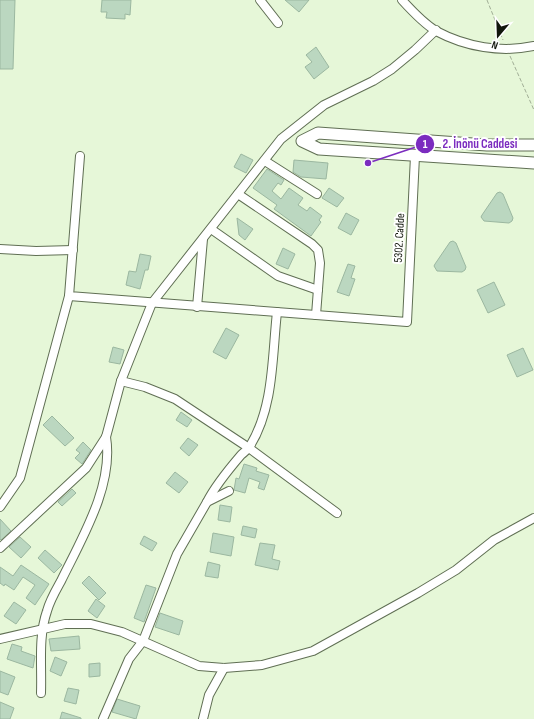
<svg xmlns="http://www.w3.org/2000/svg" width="534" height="719" viewBox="0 0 534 719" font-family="'Sofia Sans Condensed',sans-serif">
	<rect width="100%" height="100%" fill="#e6f7d8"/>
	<g fill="#bbd7c0" stroke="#9bb7a0">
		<polygon points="0,0 15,0 13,69 0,69"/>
		<polygon points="102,0 131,0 130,15 125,14 125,19 106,18 107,12 101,12"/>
		<polygon points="285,0 309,0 299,12"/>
		<polygon points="316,47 329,67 314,79 305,67 312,62 306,55"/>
		<polygon points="241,154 253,160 246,173 234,167"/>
		<polygon points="294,160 328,163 326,179 301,177 293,172"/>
		<polygon points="267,169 284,180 281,185 278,183 272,191 281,199 289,188 303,198 298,205 307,211 310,207 322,216 319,220 321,222 311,236 274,209 277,205 253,188"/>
		<polygon points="329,188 344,198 337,207 322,198"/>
		<polygon points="500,192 503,194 513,218 512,221 509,223 484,221 481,217 482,215 497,193"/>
		<polygon points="346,213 359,220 351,235 338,228"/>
		<polygon points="237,218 253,229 245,240 239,235"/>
		<polygon points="453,241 456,243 466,267 465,270 462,272 437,271 434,266 435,264 450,242"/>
		<polygon points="283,248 295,254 288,269 276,264"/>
		<polygon points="140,254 151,256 148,270 145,270 140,289 126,285 129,271 136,272"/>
		<polygon points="348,264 355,266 351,278 355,279 349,296 337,292"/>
		<polygon points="494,282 505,305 488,313 477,290"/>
		<polygon points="226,328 239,335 226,359 213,352"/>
		<polygon points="113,347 124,350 120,364 109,362"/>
		<polygon points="523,348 533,370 517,377 507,355"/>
		<polygon points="181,412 192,420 187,427 176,420"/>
		<polygon points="52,416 74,438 65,446 43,425"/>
		<polygon points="188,438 198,445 189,456 180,448"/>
		<polygon points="83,442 91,450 82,464 75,458 80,453 76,450"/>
		<polygon points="244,464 257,468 256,471 269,475 264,490 258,488 260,482 249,478 245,493 234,490 236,478 239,479"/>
		<polygon points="175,472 188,482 179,493 166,483"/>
		<polygon points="72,489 76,493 62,506 58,502"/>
		<polygon points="220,505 232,507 230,522 218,520"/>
		<polygon points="0,519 11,531 1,540 0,539"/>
		<polygon points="243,526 257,529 255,538 241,535"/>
		<polygon points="213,533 234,537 231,556 210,552"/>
		<polygon points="144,536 157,543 152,551 140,544"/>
		<polygon points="20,537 31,547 21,558 9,547"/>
		<polygon points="260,543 275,545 272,559 280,561 278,570 255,565"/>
		<polygon points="45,550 62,565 54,573 38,558"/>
		<polygon points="208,562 220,565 218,578 205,576"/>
		<polygon points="21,565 49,584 35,605 26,598 35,585 23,577 14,590 5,584 4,586 0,583 0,567 13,576"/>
		<polygon points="89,576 106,593 99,600 82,583"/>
		<polygon points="146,585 156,588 144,622 134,618"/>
		<polygon points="96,599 105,606 97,618 88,611"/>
		<polygon points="14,602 26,610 16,624 4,616"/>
		<polygon points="160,613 183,621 179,635 155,627"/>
		<polygon points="79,636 80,649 51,651 49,639"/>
		<polygon points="12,644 22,647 21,651 35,656 33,668 7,659"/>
		<polygon points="55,657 67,662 61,676 50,671"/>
		<polygon points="100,663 100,676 89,677 89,664"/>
		<polygon points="0,671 15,677 8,695 0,692"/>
		<polygon points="68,688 79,690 76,704 64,701"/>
		<polygon points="117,699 140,706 136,719 112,712"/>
		<polygon points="0,702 14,708 10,719 0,719"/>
		<polygon points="62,712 81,718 81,719 60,719"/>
	</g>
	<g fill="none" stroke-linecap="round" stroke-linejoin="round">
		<g stroke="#606f54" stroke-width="10">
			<g id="minor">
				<polyline points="260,0 278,23"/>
				<path d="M402,0C412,11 423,23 436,31C466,47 501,53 534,46"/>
				<polyline points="80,156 69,296 407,322 415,156"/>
				<polyline points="265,161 317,194"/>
				<polyline points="238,194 312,244 318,250 320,263 316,315"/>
				<polyline points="211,229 278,276 318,290"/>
				<polyline points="0,249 36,251 73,250"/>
				<polyline points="197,307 203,239"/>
				<polyline points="121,381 145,387 175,399 249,448 337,513"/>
				<path d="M207,502C215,486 229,469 241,455C244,452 248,450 250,446C274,407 272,357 277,312"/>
				<polyline points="0,507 20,478 69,296"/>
				<polyline points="0,548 86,468 106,437 121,381 152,303 281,139 324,105 373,81 392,69 415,50 436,30"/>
				<polyline points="0,639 65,624 91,624 122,632 199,666 224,668 262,665 313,651 418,593 456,570 494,540 534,518"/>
				<path d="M41,693C42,665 38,637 47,611C50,600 56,590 61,581C82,538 114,485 106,437"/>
				<polyline points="103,719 129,659 143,641 177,554 207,502 229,491"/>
				<polyline points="203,719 209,695 224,668"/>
			</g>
		</g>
		<g stroke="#606f54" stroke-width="13">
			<polyline id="secondary" points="534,145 487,145 318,133 302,141 319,149 534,163"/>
		</g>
		<g stroke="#a1ae96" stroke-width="1" stroke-dasharray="4 2" stroke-linecap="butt">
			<polyline points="487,0 503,40"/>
			<polyline points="510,56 534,110"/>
		</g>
		<use href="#minor" stroke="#fff" stroke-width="8"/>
		<use href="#secondary" stroke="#fff" stroke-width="11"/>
	</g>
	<g text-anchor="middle" stroke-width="4" stroke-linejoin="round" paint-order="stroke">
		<g font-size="12" fill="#11160c" stroke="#fff">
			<text transform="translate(399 238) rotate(-87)" y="4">5302. Cadde</text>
		</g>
	</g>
	<path fill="none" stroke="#7b2cbf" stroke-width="1.5" d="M368 163L425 144"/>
	<g fill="#7b2cbf" stroke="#fff" stroke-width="1.5">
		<circle cx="368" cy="163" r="4"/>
		<circle cx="425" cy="144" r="10"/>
	</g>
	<g font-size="12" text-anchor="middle" font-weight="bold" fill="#fff">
		<text x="425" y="148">1</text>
	</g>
	<g font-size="13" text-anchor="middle" font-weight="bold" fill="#7b2cbf" stroke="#fff" stroke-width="4" stroke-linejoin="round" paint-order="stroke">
		<text x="480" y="148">2. İnönü Caddesi</text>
	</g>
	<g transform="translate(498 36) rotate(199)" stroke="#ffffff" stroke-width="3" paint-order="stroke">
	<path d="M0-3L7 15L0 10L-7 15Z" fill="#11160c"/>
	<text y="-6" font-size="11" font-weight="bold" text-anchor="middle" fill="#11160c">N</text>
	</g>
</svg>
